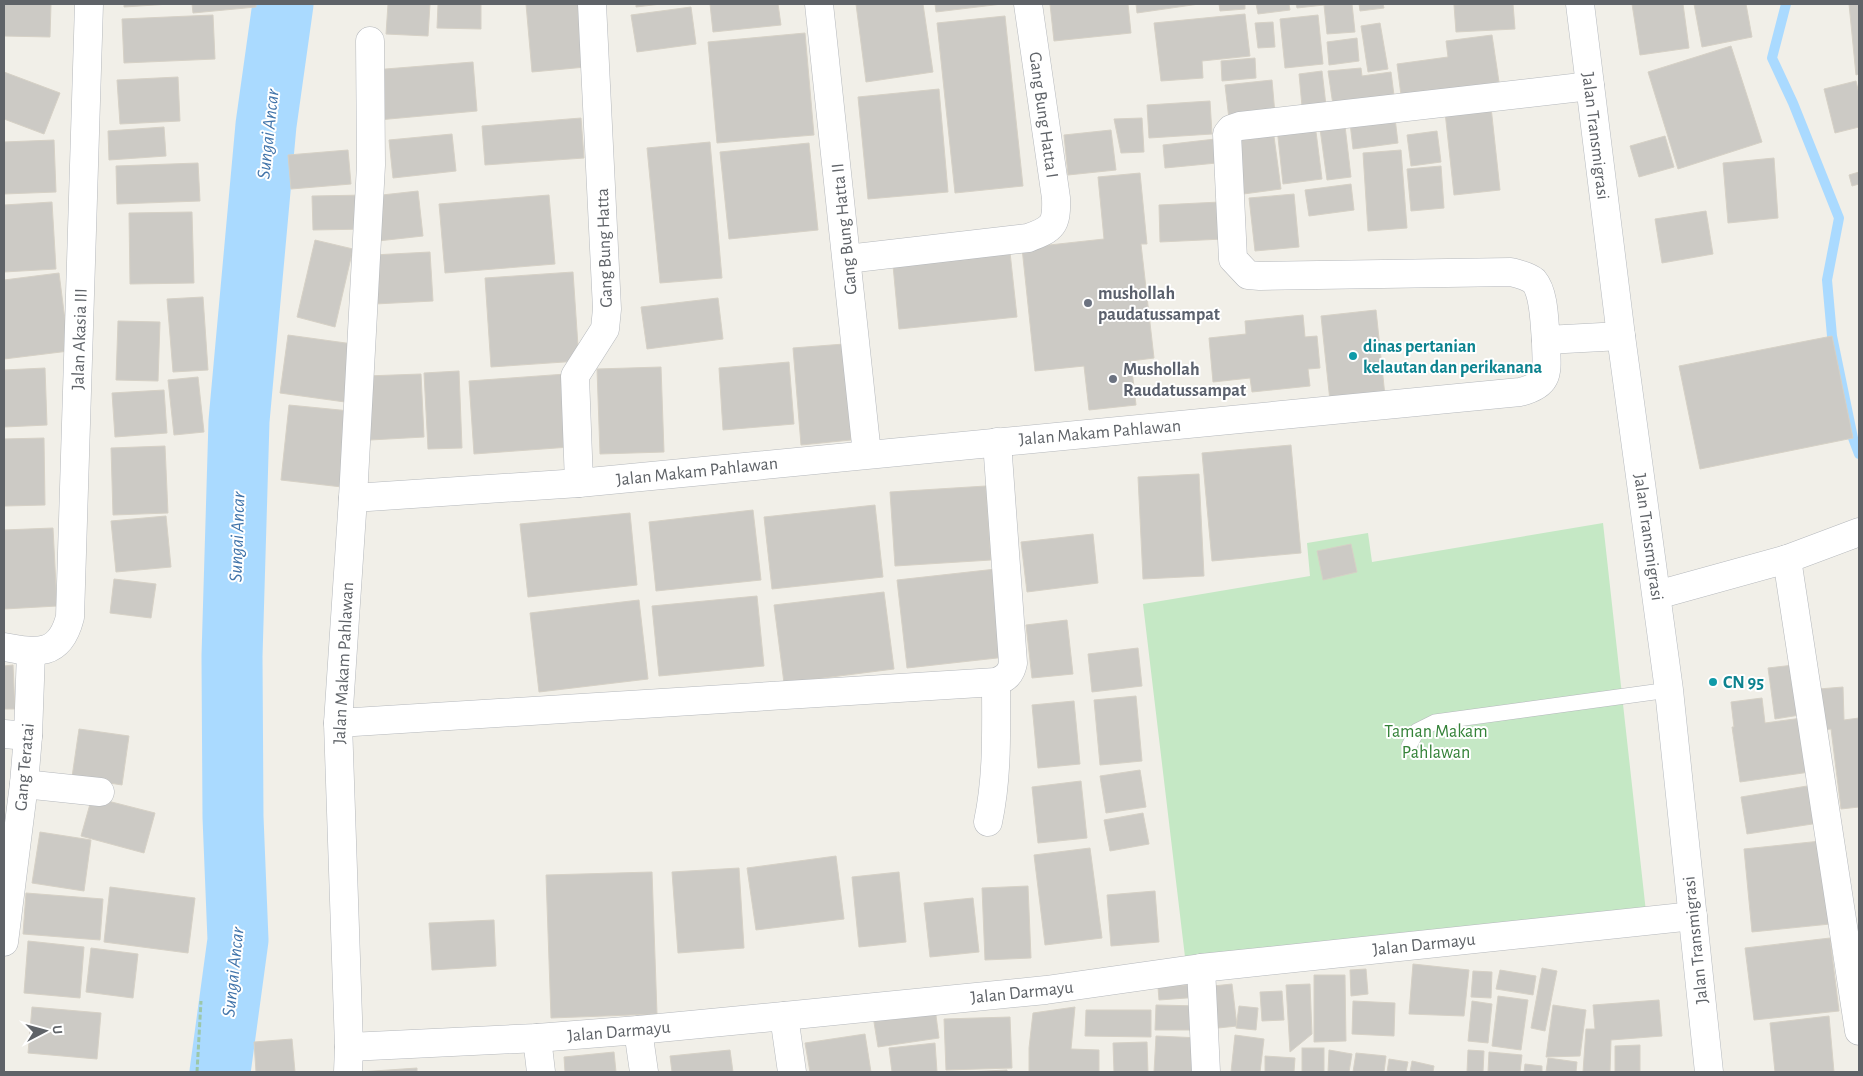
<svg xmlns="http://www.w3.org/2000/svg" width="1863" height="1076" viewBox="0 0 1863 1076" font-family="'Alegreya Sans',sans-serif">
	<rect width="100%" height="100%" fill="#f1efe8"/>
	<polygon fill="#c5e8c5" points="1603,523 1646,912 1185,957 1143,604 1310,576 1307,543 1368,533 1372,562"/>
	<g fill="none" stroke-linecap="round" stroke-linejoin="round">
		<polyline stroke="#aadaff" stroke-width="10" points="1786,4 1772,58 1793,103 1839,218 1827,280 1832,336 1853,438 1859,454"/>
		<polyline stroke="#aadaff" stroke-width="61" points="220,1072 238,940 233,817 232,656 239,421 266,125 283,4"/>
	</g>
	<g fill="#cccac5" stroke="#d6d1c6">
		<polygon points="4,4 51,4 50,37 4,36"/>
		<polygon points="124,4 170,4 124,7"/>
		<polygon points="192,4 256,4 256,7 193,13"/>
		<polygon points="388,4 430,4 428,36 386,34"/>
		<polygon points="438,4 481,4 481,29 437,28"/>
		<polygon points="526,4 580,4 586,67 532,72"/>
		<polygon points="636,4 661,4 636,7"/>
		<polygon points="710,4 778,4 781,25 713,32"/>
		<polygon points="856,4 923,4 933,72 866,82"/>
		<polygon points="935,4 1002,4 936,12"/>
		<polygon points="1050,4 1128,4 1131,33 1054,41"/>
		<polygon points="1136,4 1199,4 1137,13"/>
		<polygon points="1219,4 1245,4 1245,9 1220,11"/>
		<polygon points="1256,4 1289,4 1290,10 1258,14"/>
		<polygon points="1296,4 1352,4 1355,32 1327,34 1324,5 1297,8"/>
		<polygon points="1359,4 1383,4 1384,8 1360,11"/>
		<polygon points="1471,4 1513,4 1515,29 1456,32 1454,5"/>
		<polygon points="1632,4 1683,4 1689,48 1640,55"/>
		<polygon points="1694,4 1746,4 1752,37 1702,47"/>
		<polygon points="1849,4 1859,4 1859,74 1856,75"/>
		<polygon points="691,7 696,44 637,52 631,15"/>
		<polygon points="1245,14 1250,56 1202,61 1203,78 1161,81 1154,23"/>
		<polygon points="213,15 215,59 124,63 122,19"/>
		<polygon points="1318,15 1323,64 1285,68 1280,19"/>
		<polygon points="1005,16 1023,186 955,193 937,23"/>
		<polygon points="1273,22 1275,47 1258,48 1255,23"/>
		<polygon points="1380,23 1388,69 1368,72 1361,26"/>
		<polygon points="805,33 814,135 717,143 708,42"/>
		<polygon points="1492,35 1499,82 1459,88 1402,103 1397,64 1448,57 1446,41"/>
		<polygon points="1357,38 1359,61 1329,65 1327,42"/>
		<polygon points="1731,46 1762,142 1678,169 1648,72"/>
		<polygon points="1255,58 1256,78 1222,81 1221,61"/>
		<polygon points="473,62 477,111 378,120 373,70"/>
		<polygon points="1361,68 1362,76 1391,72 1395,103 1334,112 1328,71"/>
		<polygon points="1322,71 1327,114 1303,117 1299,74"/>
		<polygon points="4,72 60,93 44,134 4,119"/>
		<polygon points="178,77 180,121 120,124 117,80"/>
		<polygon points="1272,80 1275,114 1229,119 1225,85"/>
		<polygon points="1856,81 1859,94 1859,127 1835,133 1824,89"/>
		<polygon points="939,89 948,192 868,199 858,97"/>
		<polygon points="1210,101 1212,134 1149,138 1147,105"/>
		<polygon points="1491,107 1500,190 1454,195 1445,112"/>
		<polygon points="581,118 584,158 485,165 482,126"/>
		<polygon points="1142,118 1144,152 1121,153 1114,119"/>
		<polygon points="1395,118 1398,143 1353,149 1350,123"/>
		<polygon points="1315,124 1322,179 1283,184 1277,128"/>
		<polygon points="1345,126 1351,177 1327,180 1320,129"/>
		<polygon points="164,127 166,156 109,160 108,131"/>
		<polygon points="1273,129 1281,189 1236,195 1229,134"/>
		<polygon points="1111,130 1116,170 1068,175 1064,135"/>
		<polygon points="1437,131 1441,162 1411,166 1407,135"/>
		<polygon points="452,134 456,171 393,178 389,140"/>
		<polygon points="1665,136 1674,167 1639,177 1630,146"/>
		<polygon points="1224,138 1227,162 1165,168 1163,145"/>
		<polygon points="54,140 56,192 4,194 4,142"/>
		<polygon points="710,142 722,278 660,283 647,148"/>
		<polygon points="809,143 818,230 729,239 720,152"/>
		<polygon points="348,150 351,184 291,189 288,155"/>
		<polygon points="1401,150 1407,228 1368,231 1363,153"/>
		<polygon points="1774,158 1778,218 1728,223 1723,163"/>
		<polygon points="198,163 200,201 117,204 116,166"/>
		<polygon points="1441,166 1444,208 1411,211 1407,169"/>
		<polygon points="1859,172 1859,184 1852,186 1849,175"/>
		<polygon points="1140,173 1147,244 1141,244 1154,358 1131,361 1136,405 1089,410 1084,366 1035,371 1022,248 1104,239 1098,177"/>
		<polygon points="1351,184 1354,210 1309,216 1305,190"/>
		<polygon points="418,191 423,236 378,241 373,196"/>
		<polygon points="1294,194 1299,247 1255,251 1249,198"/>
		<polygon points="367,195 367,229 313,230 312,196"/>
		<polygon points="549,195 555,264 445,273 439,204"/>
		<polygon points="52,202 56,269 4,272 4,205"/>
		<polygon points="1220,202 1223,239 1160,242 1159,205"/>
		<polygon points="1706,211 1713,254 1662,263 1655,219"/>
		<polygon points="192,212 194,283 130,284 129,213"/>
		<polygon points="315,240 353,249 335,327 297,317"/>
		<polygon points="1009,243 1017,317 899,329 892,255"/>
		<polygon points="430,252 433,301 375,304 373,255"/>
		<polygon points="573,272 579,361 491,367 485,278"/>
		<polygon points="59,273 69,351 4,359 4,280"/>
		<polygon points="203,297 208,370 173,372 167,299"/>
		<polygon points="718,298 723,339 647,349 641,307"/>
		<polygon points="1376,310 1385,396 1330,401 1321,316"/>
		<polygon points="1303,315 1305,337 1317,336 1320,368 1308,369 1310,386 1252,392 1250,378 1213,382 1209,338 1246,334 1245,321"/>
		<polygon points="118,321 160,322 158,381 116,380"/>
		<polygon points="288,335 353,344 345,402 280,393"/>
		<polygon points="1832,336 1853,438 1700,469 1679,366"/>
		<polygon points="844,344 851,440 801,445 793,348"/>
		<polygon points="789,362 794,424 723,430 719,368"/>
		<polygon points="661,367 664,452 600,454 597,369"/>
		<polygon points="45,368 47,425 4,427 4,370"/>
		<polygon points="459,371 462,448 428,449 424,373"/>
		<polygon points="421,374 424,437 370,440 366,376"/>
		<polygon points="566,374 570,447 474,454 469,381"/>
		<polygon points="198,377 204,432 174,435 168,380"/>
		<polygon points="164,390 167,433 115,437 112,393"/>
		<polygon points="289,405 350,411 342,487 281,480"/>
		<polygon points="44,438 45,505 5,506 4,439"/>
		<polygon points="1291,445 1301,553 1212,561 1202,453"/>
		<polygon points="165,446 168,513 113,515 111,448"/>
		<polygon points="1199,474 1204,576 1143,579 1138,477"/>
		<polygon points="986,486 991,560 895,566 890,492"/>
		<polygon points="875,505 883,577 772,589 764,517"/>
		<polygon points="753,510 761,580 656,591 649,522"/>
		<polygon points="630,513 637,585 528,597 520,524"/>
		<polygon points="166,516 171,567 116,572 111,521"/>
		<polygon points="53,528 57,606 4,609 4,530"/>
		<polygon points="1093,534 1098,583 1027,592 1021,542"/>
		<polygon points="1351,544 1357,572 1323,580 1317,551"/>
		<polygon points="996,569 1006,657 907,668 897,580"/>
		<polygon points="114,579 156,584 151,618 110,613"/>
		<polygon points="884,592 894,669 784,683 774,605"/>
		<polygon points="757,596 764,666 659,676 652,606"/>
		<polygon points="639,600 648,679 539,692 530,613"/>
		<polygon points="1067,620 1073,674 1032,678 1026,625"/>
		<polygon points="1138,648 1142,686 1092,692 1088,654"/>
		<polygon points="13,665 15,709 4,709 4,666"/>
		<polygon points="1794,665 1800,715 1775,719 1768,668"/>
		<polygon points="1843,687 1844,720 1859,718 1859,807 1841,809 1831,729 1821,730 1819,689"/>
		<polygon points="1136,696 1142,761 1100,765 1094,700"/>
		<polygon points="1762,698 1765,723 1802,718 1810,772 1740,782 1732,727 1734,727 1731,702"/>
		<polygon points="1074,701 1080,764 1038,768 1032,705"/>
		<polygon points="79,729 129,736 122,785 72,777"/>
		<polygon points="1140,770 1146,807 1106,813 1100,776"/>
		<polygon points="1081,781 1087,838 1038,843 1032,787"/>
		<polygon points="1813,785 1819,823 1747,834 1741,797"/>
		<polygon points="92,797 155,813 144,853 81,836"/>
		<polygon points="1143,813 1149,844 1110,851 1104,820"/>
		<polygon points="40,832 91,840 84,891 32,883"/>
		<polygon points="1821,841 1830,924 1752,932 1744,849"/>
		<polygon points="1090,848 1102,938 1045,945 1034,855"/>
		<polygon points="836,856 844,919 756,930 747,868"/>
		<polygon points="739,868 744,948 678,953 672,872"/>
		<polygon points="652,872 657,1014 551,1018 546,875"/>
		<polygon points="899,872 906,942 859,947 852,877"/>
		<polygon points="1028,886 1031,958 985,960 982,888"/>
		<polygon points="110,887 195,898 188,953 104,942"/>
		<polygon points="1155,891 1159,942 1111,946 1107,895"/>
		<polygon points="26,893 103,899 100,940 23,934"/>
		<polygon points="973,898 979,952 930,957 924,903"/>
		<polygon points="494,920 496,966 432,970 429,923"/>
		<polygon points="1830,938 1839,1011 1754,1020 1745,948"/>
		<polygon points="28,941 84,947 80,998 24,993"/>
		<polygon points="91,948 138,954 133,998 86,992"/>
		<polygon points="1413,964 1469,970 1464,1016 1409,1014"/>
		<polygon points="1542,968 1557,971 1545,1031 1531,1028"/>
		<polygon points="1366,969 1368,994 1351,996 1350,970"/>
		<polygon points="1500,970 1536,976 1533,995 1496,989"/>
		<polygon points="1473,971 1492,972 1491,998 1471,997"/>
		<polygon points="1314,975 1345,975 1346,1041 1314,1042"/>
		<polygon points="1199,984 1200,997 1159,1000 1158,987"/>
		<polygon points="1232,984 1237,1026 1218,1028 1213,986"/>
		<polygon points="1310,984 1312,1034 1290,1052 1286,985"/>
		<polygon points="1282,991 1284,1020 1262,1021 1260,992"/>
		<polygon points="1498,996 1528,1000 1521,1050 1492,1046"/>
		<polygon points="1659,1000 1662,1036 1611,1040 1610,1072 1583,1072 1586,1029 1595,1029 1593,1005"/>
		<polygon points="1353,1001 1395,1003 1394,1036 1352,1034"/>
		<polygon points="1472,1001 1492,1004 1488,1043 1468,1041"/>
		<polygon points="1156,1005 1200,1006 1200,1030 1155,1030"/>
		<polygon points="1553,1005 1586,1010 1580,1056 1546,1057"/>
		<polygon points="1239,1006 1258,1008 1256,1030 1236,1028"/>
		<polygon points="32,1007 101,1013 97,1059 28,1053"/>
		<polygon points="1075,1007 1071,1049 1099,1050 1099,1072 1029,1072 1029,1048 1033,1013"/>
		<polygon points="935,1008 939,1038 878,1047 873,1016"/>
		<polygon points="1086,1010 1151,1010 1151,1037 1085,1036"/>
		<polygon points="1829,1016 1834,1072 1775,1072 1770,1023"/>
		<polygon points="1010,1017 1012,1068 946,1070 944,1019"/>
		<polygon points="865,1034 871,1072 810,1072 805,1043"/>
		<polygon points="1235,1035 1264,1039 1260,1072 1231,1072"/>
		<polygon points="1156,1036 1201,1038 1200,1072 1154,1072"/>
		<polygon points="292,1039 295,1072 256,1072 254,1042"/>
		<polygon points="1147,1042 1148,1072 1114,1072 1113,1043"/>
		<polygon points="935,1043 937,1072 892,1072 889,1048"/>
		<polygon points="1640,1045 1640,1072 1615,1072 1615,1046"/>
		<rect x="1302" y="1048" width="22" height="24"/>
		<polygon points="730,1050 733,1072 672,1072 670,1056"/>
		<polygon points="1329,1050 1352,1054 1349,1072 1328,1072"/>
		<polygon points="1468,1050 1484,1051 1483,1072 1467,1072"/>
		<polygon points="614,1052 616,1072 565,1072 564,1057"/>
		<polygon points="1489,1052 1522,1055 1520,1072 1488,1072"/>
		<polygon points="1356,1053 1386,1056 1384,1072 1353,1072"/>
		<polygon points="1265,1056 1295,1058 1294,1072 1265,1072"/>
		<polygon points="1548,1058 1577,1062 1576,1072 1546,1072"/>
		<polygon points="1389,1059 1408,1062 1406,1072 1387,1072"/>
		<polygon points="1412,1061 1434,1066 1433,1072 1410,1072"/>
		<polygon points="1525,1064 1542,1066 1542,1072 1524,1072"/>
		<polygon points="417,1068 417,1072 360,1072"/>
		<polygon points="1007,1070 1007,1072 966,1072"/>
	</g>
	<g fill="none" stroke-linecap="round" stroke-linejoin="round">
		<g stroke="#b5b8bc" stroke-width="16">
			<polyline id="lane" points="1409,746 1417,731 1435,722 1669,690"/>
		</g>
		<g stroke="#b5b8bc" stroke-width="29">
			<g id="street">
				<polyline points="819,4 867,454"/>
				<path d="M1590,86L1240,126L1231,129L1227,134L1233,259L1248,275L1260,276L1511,272C1519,274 1528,276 1534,281C1545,294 1544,324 1546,340L1621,336"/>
				<path d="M847,259L1028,238C1053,229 1057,225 1056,198L1028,4"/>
				<polyline points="579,483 575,376 605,329 607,309 592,4"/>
				<polyline points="353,498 371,165 370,41"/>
				<polyline points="1787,559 1859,532"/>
				<polyline points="1657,595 1787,559 1859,1031"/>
				<path d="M4,647C37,653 60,657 70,617L89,4"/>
				<path d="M338,723L996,682C1006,678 1011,674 1013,663L997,442"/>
				<polyline points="4,734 28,736"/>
				<polyline points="24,784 100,792"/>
				<path d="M988,822C998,775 996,729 996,682"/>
				<polyline points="4,942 24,784 28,736 31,652"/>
				<polyline points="1201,968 1206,1072"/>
				<polyline points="784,1016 792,1072"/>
				<polyline points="638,1030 644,1072"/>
				<polyline points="537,1038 541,1072"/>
				<polyline points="349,1047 537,1038 638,1030 784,1016 1046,990 1201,968 1693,916"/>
				<path d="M348,1072L349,1047L338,723L353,498L579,483L1520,392C1553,384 1546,369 1546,340"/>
			</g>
		</g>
		<g stroke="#b6babf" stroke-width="29">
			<polyline id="secondary" points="1580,4 1621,336 1669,690 1709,1072"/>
		</g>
		<polyline stroke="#9cc7a9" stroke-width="3" stroke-dasharray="5 2.5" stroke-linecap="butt" points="197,1072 201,1001"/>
		<use href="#lane" stroke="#fff" stroke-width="15"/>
		<use href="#street" stroke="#fff" stroke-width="28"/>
		<use href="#secondary" stroke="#fff" stroke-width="28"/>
	</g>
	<g fill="#6b7280" stroke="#fff" stroke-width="2">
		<circle cx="1088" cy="303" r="5"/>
		<circle cx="1113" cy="379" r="5"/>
	</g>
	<g fill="#0f9aa8" stroke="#fff" stroke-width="2">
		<circle cx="1353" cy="356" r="5"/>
		<circle cx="1713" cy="682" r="5"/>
	</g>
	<g text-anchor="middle" stroke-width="4" stroke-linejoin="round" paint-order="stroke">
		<g font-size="18" fill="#5f6368" stroke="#fff">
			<text transform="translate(1044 115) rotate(82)" y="6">Gang Bung Hatta I</text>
			<text transform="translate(1596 136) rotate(83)" y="6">Jalan Transmigrasi</text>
			<text transform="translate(844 229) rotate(-96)" y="6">Gang Bung Hatta II</text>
			<text transform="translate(604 248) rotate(-92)" y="6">Gang Bung Hatta</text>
			<text transform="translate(79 339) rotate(-88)" y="6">Jalan Akasia III</text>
			<text transform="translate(1100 432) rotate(-5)" y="6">Jalan Makam Pahlawan</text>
			<text transform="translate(697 471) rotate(-6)" y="6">Jalan Makam Pahlawan</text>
			<text transform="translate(1649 537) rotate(82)" y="6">Jalan Transmigrasi</text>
			<text transform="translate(343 663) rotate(-87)" y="6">Jalan Makam Pahlawan</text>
			<text transform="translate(24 767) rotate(-85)" y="6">Gang Teratai</text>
			<text transform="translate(1695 940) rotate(-96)" y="6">Jalan Transmigrasi</text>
			<text transform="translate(1424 944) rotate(-6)" y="6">Jalan Darmayu</text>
			<text transform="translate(1022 992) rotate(-6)" y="6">Jalan Darmayu</text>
			<text transform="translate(619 1031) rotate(-5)" y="6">Jalan Darmayu</text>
		</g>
		<g font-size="18" font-weight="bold" fill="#5b616d" stroke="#fff" text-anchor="start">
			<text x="1098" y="299">mushollah<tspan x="1098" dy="21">paudatussampat</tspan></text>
			<text x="1123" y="375">Mushollah<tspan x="1123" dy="21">Raudatussampat</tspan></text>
		</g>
		<g font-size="18" font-weight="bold" fill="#0d838f" stroke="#fff" text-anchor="start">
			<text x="1363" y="352">dinas pertanian<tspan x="1363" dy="21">kelautan dan perikanana</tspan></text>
			<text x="1723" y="688">CN 95</text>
		</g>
		<g font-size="18" fill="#348238" stroke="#fff">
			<text x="1436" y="737">Taman Makam<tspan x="1436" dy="21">Pahlawan</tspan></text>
		</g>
		<g font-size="19" font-style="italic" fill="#4174aa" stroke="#fff">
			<text transform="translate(267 134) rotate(-84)" y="7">Sungai Ancar</text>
			<text transform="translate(236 537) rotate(-88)" y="7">Sungai Ancar</text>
			<text transform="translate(232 972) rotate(-84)" y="7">Sungai Ancar</text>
		</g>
	</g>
	<rect width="1863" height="1076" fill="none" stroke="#5f6368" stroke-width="10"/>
	<g transform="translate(45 1031) rotate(84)" stroke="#ffffff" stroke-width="4" paint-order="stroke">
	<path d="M0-4L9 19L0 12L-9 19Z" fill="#5f6368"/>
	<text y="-8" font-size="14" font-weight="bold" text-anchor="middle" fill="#5f6368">U</text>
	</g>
</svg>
